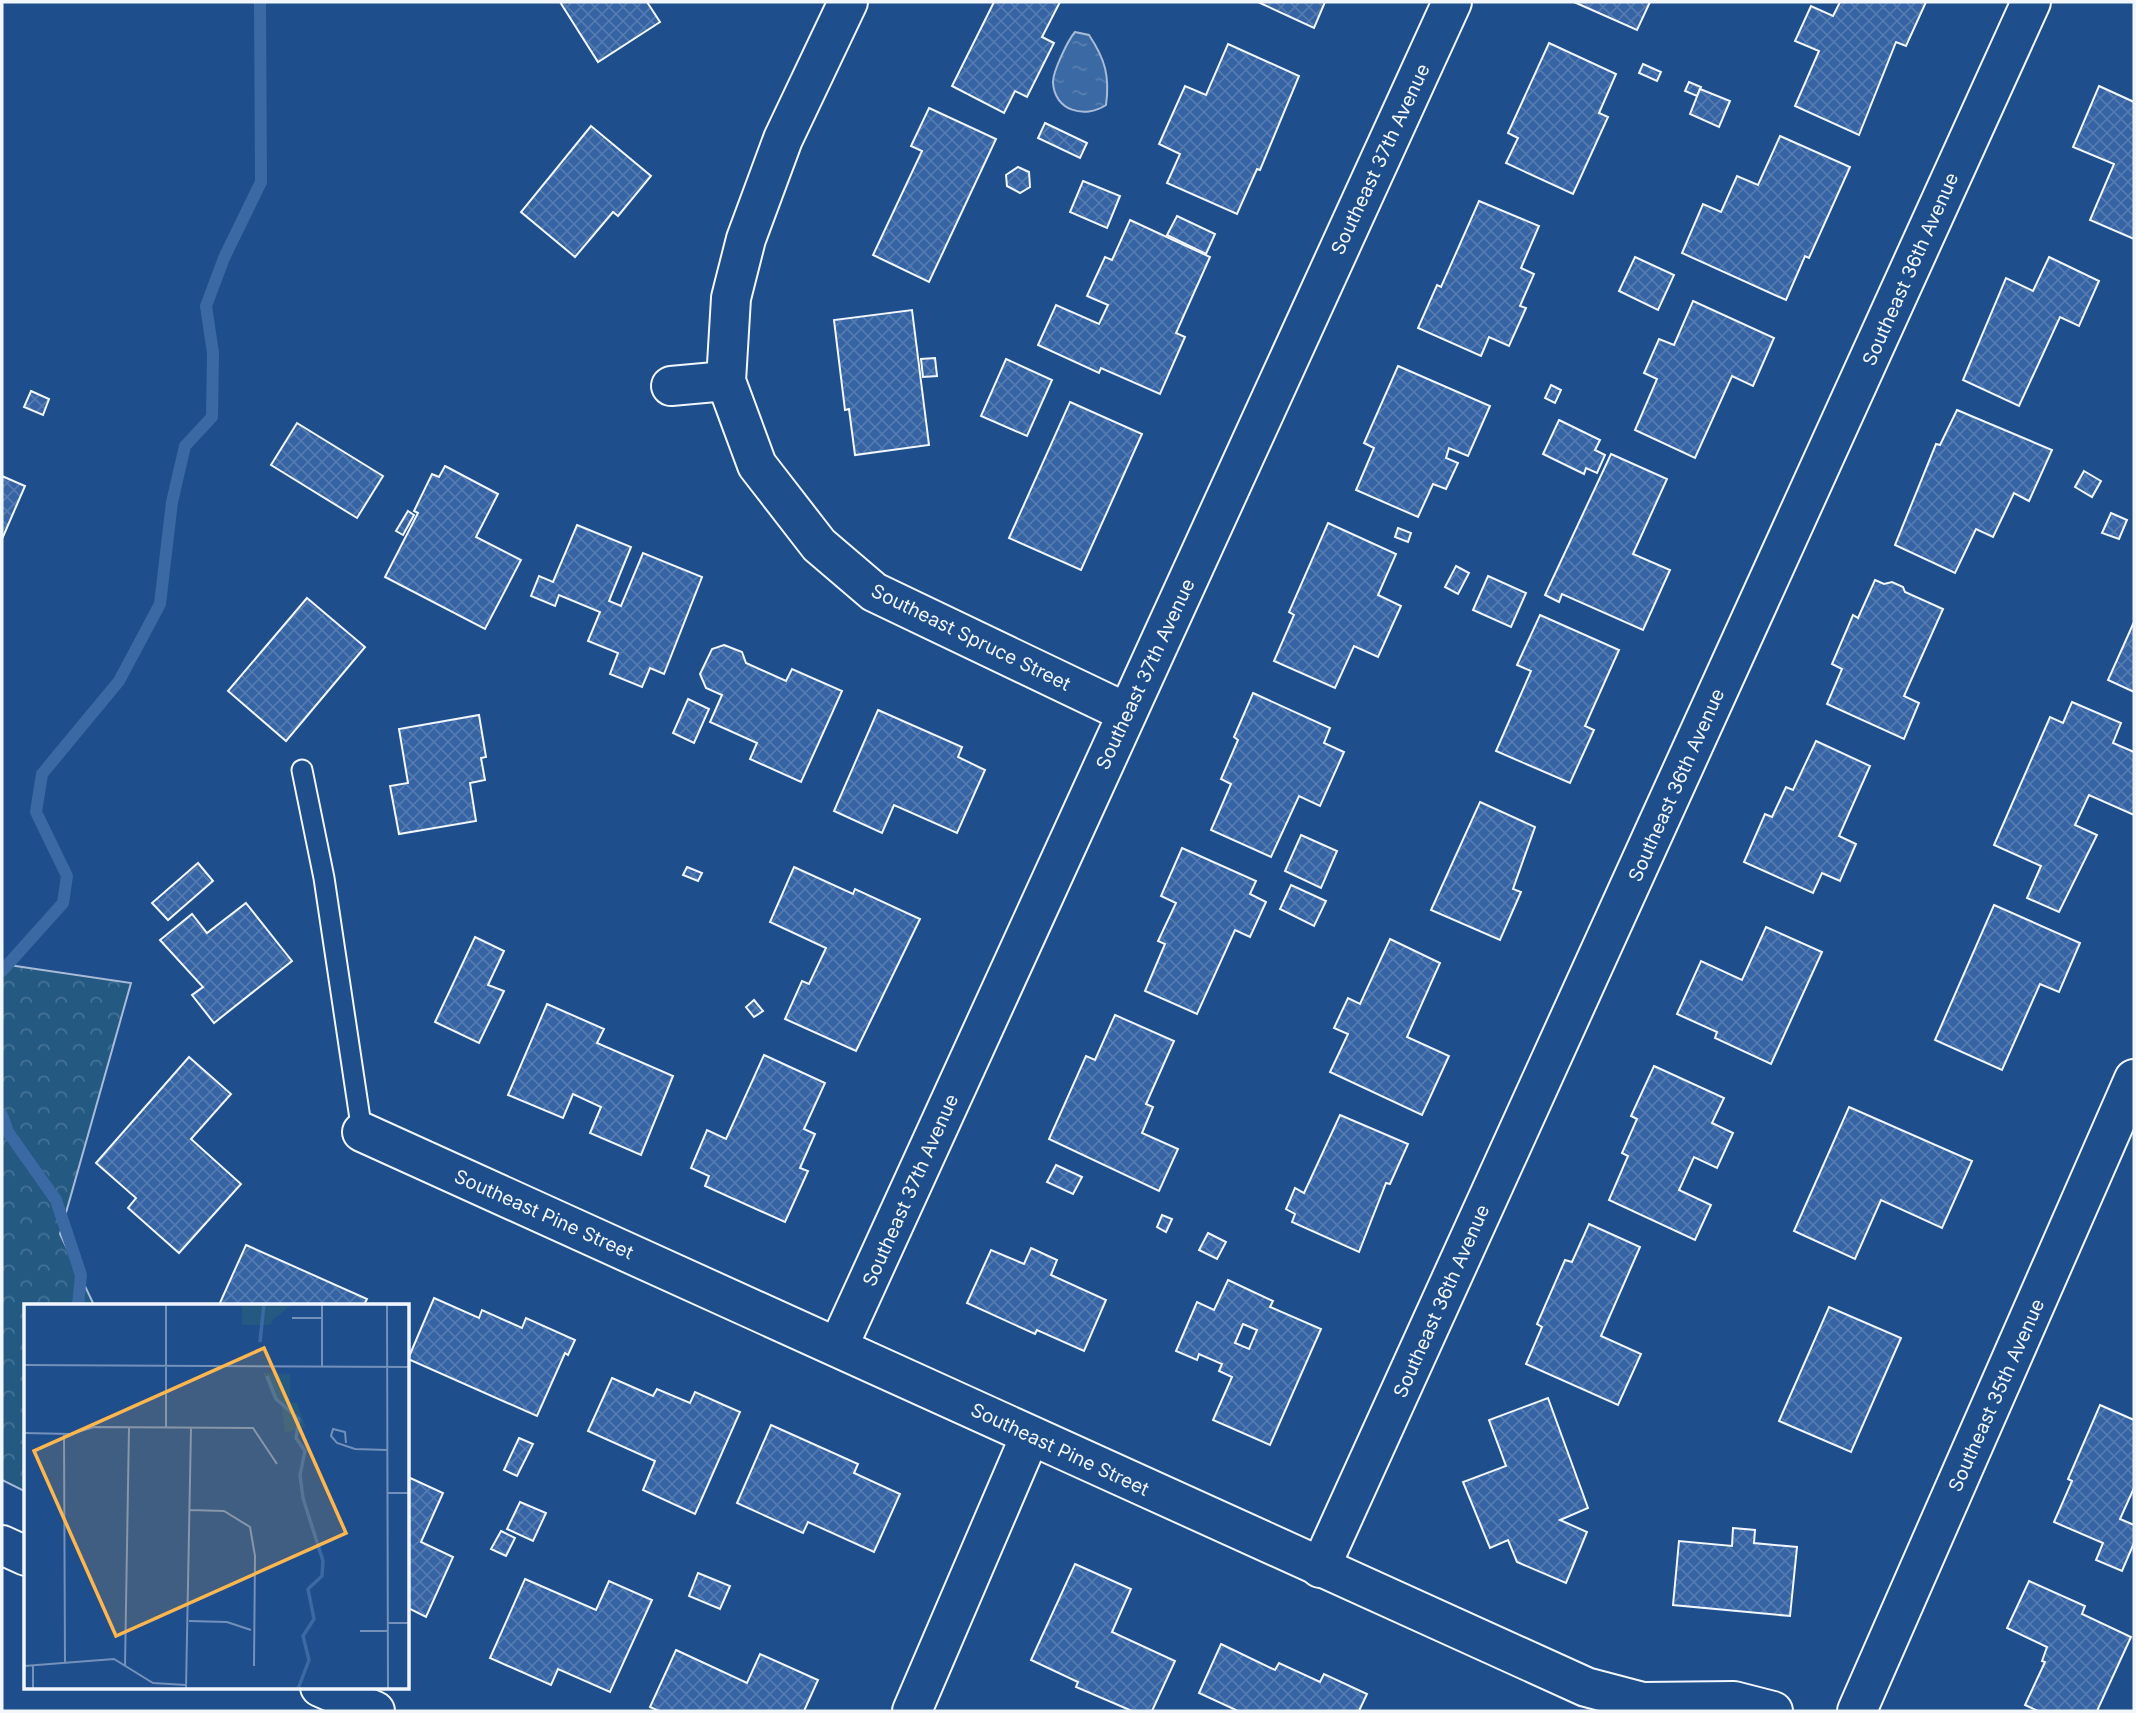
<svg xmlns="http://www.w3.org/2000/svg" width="2136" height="1713" viewBox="0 0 2136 1713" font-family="Inter,sans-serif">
	<defs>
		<pattern id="forest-crowns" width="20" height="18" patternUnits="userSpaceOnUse" patternTransform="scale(1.75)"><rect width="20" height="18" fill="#245a82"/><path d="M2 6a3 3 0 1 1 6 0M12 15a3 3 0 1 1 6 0" fill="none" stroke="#447295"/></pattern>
		<pattern id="water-ripples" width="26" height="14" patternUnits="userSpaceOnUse" patternTransform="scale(1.75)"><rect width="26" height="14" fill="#3b69a3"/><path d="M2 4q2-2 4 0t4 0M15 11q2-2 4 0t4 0" fill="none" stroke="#587fb1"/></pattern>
		<pattern id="building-cross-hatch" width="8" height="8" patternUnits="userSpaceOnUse" patternTransform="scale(1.75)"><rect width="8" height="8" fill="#3563a3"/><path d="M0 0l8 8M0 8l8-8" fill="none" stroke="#537ab1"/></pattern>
	</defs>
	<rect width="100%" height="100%" fill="#1f4e8c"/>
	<polygon fill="url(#forest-crowns)" stroke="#a8bbd7" stroke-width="2" points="2,964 131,983 60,1234 94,1305 26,1305 26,1492 2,1480"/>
	<path fill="url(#water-ripples)" stroke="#a8bbd7" stroke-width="2" d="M1075,32L1089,35C1105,59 1110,76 1106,105C1085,119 1054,111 1053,82C1053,71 1068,40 1075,32Z"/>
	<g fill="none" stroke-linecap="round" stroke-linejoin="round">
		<g stroke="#3b69a3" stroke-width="12">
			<polyline points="2,971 63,903 67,876 36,812 42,774 119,681 160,604 172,502 185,446 212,417 213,353 206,306 224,258 261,182 260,2"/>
			<polyline points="2,1115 8,1132 56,1200 81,1275 78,1305"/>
		</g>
	</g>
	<g fill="url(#building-cross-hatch)" stroke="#f2f6ff" stroke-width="2" fill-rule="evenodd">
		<polygon points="560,2 647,2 660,22 598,62"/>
		<polygon points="994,2 1060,2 1042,37 1054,43 1027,97 1015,91 1004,113 952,86"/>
		<polygon points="1258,2 1325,2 1314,28"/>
		<polygon points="1574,2 1650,2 1637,30"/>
		<polygon points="1840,2 1926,2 1906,46 1896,42 1859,135 1795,106 1819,51 1795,41 1811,6 1833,16"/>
		<polygon points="1549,43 1616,74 1599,113 1608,117 1573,194 1506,163 1518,138 1508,133"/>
		<polygon points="1228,44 1299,76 1260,170 1257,169 1237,214 1167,183 1180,154 1159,144 1185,86 1206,95"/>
		<polygon points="1643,64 1661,72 1657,81 1639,73"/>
		<polygon points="1689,82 1701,87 1697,96 1685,91"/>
		<polygon points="2099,86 2134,102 2134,239 2090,220 2114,164 2073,147"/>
		<polygon points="1700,89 1730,101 1719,127 1690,114"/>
		<polygon points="929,108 996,139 929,282 873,255 922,151 911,146"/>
		<polygon points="1045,123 1087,143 1080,158 1038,138"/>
		<polygon points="591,126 651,176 618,216 613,212 575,257 521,212"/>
		<polygon points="1780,136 1850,167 1809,258 1805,256 1786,300 1682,253 1703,204 1721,212 1737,176 1758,185"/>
		<polygon points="1018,167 1029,172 1030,187 1020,193 1007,186 1006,175"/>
		<polygon points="1083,181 1120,196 1107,228 1070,212"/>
		<polygon points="1479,201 1539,226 1521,268 1534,274 1520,306 1526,308 1509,346 1489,337 1481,356 1418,328 1437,285 1441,287"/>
		<polygon points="1177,216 1215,234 1206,254 1167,235"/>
		<polygon points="1130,220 1210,257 1176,333 1185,337 1160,394 1101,368 1099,373 1038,345 1056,305 1099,324 1108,305 1087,296 1105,257 1112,260"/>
		<polygon points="1635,257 1674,275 1658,310 1619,291"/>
		<polygon points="2049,257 2099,281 2079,326 2060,317 2019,406 1963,380 2006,278 2033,291"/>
		<polygon points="1693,301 1774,338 1753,386 1732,376 1695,458 1635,430 1657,379 1644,373 1659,339 1674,345"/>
		<polygon points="912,310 929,445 855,455 849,409 845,410 834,320"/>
		<polygon points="935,358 937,376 923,377 921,359"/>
		<polygon points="1006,359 1052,380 1027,436 981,416"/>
		<polygon points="1398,366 1490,406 1468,456 1449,448 1446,458 1458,463 1446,489 1433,484 1418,517 1356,490 1374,448 1364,443"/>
		<polygon points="1551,385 1561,390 1555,403 1545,398"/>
		<polygon points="31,391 49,399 43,415 24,407"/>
		<polygon points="1070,402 1142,434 1081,570 1009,538"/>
		<polygon points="1957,410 2052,450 2029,501 2014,493 1993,537 1976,529 1955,573 1895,545 1936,444 1940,445"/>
		<polygon points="1559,420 1600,440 1595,450 1605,455 1597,473 1586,468 1584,474 1543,454"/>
		<polygon points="297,423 383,476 357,518 271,465"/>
		<polygon points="1611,454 1667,479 1633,554 1670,570 1643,630 1562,594 1559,602 1545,595"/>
		<polygon points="445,466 498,494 476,537 521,560 485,629 385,577 418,513 414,511 432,474 439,477"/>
		<polygon points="2084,471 2101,481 2092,497 2075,487"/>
		<polygon points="2,476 25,486 2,539"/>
		<polygon points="408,511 414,515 403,535 396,531"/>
		<polygon points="2111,513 2127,520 2119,539 2102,533"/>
		<polygon points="1328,523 1396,554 1378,595 1401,606 1378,657 1354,646 1335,688 1274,661 1294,615 1289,612"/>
		<polygon points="577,525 631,547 609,601 621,606 643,553 702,577 664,674 650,668 642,687 610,674 618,653 588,641 600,612 559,595 555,606 531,596 539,576 553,582"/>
		<polygon points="1398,528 1411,533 1408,542 1395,537"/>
		<polygon points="1456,566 1469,573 1458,594 1445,587"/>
		<polygon points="1488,576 1526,593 1511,627 1473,610"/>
		<polygon points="1875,580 1884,584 1892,582 1903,587 1905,592 1943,609 1904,696 1919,703 1904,739 1827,704 1842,669 1832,664 1853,615 1858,618"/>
		<polygon points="307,598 365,647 286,741 228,691"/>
		<polygon points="1540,615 1619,650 1585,726 1594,730 1570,783 1496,751 1531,671 1517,665"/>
		<polygon points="2134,622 2134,692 2108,680"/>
		<polygon points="724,645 742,652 746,663 786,681 792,669 842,691 801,782 750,759 757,743 710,722 722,695 706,688 700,674 712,649"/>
		<polygon points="1253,693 1330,728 1324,743 1344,752 1320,806 1299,796 1271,857 1211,830 1231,784 1221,779 1238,740 1234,737"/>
		<polygon points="688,699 709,709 694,743 673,733"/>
		<polygon points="2072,702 2121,723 2113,743 2134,752 2134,815 2089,795 2075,825 2097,835 2059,912 2027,898 2041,866 1994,845 2050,717 2063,723"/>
		<polygon points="878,710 962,747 958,757 985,770 957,833 894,805 882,833 834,811"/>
		<polygon points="479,715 486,757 481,758 485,780 470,783 476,821 399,834 390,786 408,783 399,729"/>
		<polygon points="1816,741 1870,766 1839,836 1856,844 1840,881 1822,873 1813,893 1744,862 1765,814 1772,817 1786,787 1793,790"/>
		<polygon points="1480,802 1535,827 1513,889 1521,892 1500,940 1431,910"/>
		<polygon points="1301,835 1337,851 1321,888 1285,871"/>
		<polygon points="1182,848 1256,881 1250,894 1266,902 1250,937 1235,930 1197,1014 1145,991 1165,944 1158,941 1176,903 1161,896"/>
		<polygon points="198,863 213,881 168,920 152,903"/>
		<polygon points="687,867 702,873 698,881 683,875"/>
		<polygon points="794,867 853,894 855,889 920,919 856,1051 785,1019 802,981 809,984 826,948 770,922"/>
		<polygon points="1291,885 1326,901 1314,926 1280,909"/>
		<polygon points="246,903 292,961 214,1023 192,995 203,987 160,940 192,914 207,933"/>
		<polygon points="1994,905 2080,943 2059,992 2040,984 2002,1070 1935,1040"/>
		<polygon points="1766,927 1822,952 1771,1064 1715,1038 1717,1032 1677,1014 1701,961 1742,980"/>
		<polygon points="475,937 504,951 488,985 504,991 479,1043 435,1022"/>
		<polygon points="1390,939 1440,963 1407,1037 1449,1056 1422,1115 1330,1072 1348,1034 1334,1028 1348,998 1360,1004"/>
		<polygon points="754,1000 763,1011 754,1017 746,1007"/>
		<polygon points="547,1004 604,1029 597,1043 673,1076 641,1155 590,1133 601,1107 573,1094 563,1118 508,1095"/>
		<polygon points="1115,1015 1174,1041 1146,1104 1153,1107 1142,1133 1178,1149 1159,1191 1049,1139 1086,1056 1095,1060"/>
		<polygon points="764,1055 825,1083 804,1129 815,1134 800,1168 808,1171 785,1222 705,1186 709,1176 691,1168 707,1130 726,1139"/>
		<polygon points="189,1057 231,1094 191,1139 241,1184 179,1253 128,1208 136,1198 96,1163"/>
		<polygon points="1654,1066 1724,1098 1712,1123 1733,1133 1717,1168 1694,1157 1679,1190 1711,1205 1695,1240 1609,1200 1628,1156 1622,1153 1637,1119 1631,1116"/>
		<polygon points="1849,1107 1972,1161 1942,1228 1881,1200 1855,1259 1794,1231"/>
		<polygon points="1340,1115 1408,1144 1390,1184 1386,1183 1359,1252 1292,1222 1295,1214 1286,1209 1295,1188 1304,1193"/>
		<polygon points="1056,1165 1082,1177 1073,1194 1047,1182"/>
		<polygon points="1162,1215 1172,1219 1166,1232 1157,1227"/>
		<polygon points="1589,1224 1640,1247 1601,1336 1641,1354 1618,1405 1526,1364 1542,1327 1537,1324 1565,1260 1572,1262"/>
		<polygon points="1208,1233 1226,1242 1217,1259 1199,1250"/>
		<polygon points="246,1245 367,1299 364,1305 219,1305"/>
		<polygon points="1031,1248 1057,1260 1051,1275 1106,1300 1084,1351 1037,1330 1035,1334 967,1303 991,1250 1024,1264"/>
		<path d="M1228,1280L1273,1301L1270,1307L1321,1329L1270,1445L1213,1420L1232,1377L1219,1371L1222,1364L1199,1354L1197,1360L1176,1351L1197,1302L1214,1310ZM1243,1324L1257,1330L1249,1349L1235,1343Z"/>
		<polygon points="434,1298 479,1318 482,1310 522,1328 526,1318 575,1340 568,1355 565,1353 537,1416 408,1359"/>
		<polygon points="1829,1307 1901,1338 1851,1452 1779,1421"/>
		<polygon points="612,1378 653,1396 657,1389 690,1403 695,1392 740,1412 695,1514 643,1490 655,1461 588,1431"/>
		<polygon points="1548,1398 1588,1508 1560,1520 1587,1532 1566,1583 1517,1562 1508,1540 1490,1548 1463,1482 1506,1466 1489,1420"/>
		<polygon points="2100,1405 2134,1420 2134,1488 2120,1519 2134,1525 2134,1543 2122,1571 2096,1560 2103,1543 2054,1522 2072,1481 2068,1479"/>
		<polygon points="771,1425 858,1464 854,1473 900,1494 874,1552 808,1522 803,1533 737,1503"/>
		<polygon points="519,1438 533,1444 517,1476 504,1470"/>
		<polygon points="408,1477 443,1493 421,1542 453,1557 426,1617 408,1608"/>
		<polygon points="520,1502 546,1513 533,1541 507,1529"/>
		<polygon points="1733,1528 1755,1530 1754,1543 1797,1547 1790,1616 1673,1605 1679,1541 1732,1546"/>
		<polygon points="501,1531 515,1538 506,1556 491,1549"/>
		<polygon points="1075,1564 1131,1589 1112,1632 1175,1661 1152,1711 1132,1711 1076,1687 1078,1682 1031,1660"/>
		<polygon points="698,1573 730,1586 720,1609 689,1596"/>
		<polygon points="525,1579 596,1610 609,1581 652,1600 610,1692 558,1669 551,1685 490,1658"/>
		<polygon points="2029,1581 2085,1606 2082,1614 2131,1637 2097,1711 2038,1711 2025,1705 2045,1662 2042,1661 2047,1647 2007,1628"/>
		<polygon points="1221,1644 1275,1670 1279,1663 1320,1682 1324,1674 1367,1694 1359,1711 1238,1711 1199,1693"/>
		<polygon points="676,1650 747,1683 760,1654 818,1680 804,1711 659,1711 650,1707"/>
	</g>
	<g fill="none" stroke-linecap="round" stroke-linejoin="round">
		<g stroke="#f2f6ff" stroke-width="23">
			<polyline id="lane" points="302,770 324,878 362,1132"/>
		</g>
		<g stroke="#f2f6ff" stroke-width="42">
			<g id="street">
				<polyline points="848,2 783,139 746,239 731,298 726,381 757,465 819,545 874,592 1127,713"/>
				<polyline points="671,386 726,381"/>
				<polyline points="362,1132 1586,1687 1643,1702 1734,1701 1773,1711"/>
				<polyline points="838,1347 1452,2"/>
				<polyline points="1320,1568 2031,2"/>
				<polyline points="912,1711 1030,1436"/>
				<polyline points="1857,1711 2134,1079"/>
			</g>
		</g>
		<g stroke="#f2f6ff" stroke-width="42">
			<g id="secondary">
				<polyline points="2,1545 26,1556"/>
				<polyline points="320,1687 375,1711"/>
			</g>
		</g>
		<use href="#lane" stroke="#1f4e8c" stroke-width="19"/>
		<use href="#street" stroke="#1f4e8c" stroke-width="38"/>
		<use href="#secondary" stroke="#1f4e8c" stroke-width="38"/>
	</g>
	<g text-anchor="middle" stroke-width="5" stroke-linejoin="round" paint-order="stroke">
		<g font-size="19" fill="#f2f6ff" stroke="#1f4e8c">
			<text transform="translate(1380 159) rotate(-65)" y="7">Southeast 37th Avenue</text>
			<text transform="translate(1910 269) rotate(-66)" y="7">Southeast 36th Avenue</text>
			<text transform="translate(971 637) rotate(26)" y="7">Southeast Spruce Street</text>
			<text transform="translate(1145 674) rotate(-65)" y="7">Southeast 37th Avenue</text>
			<text transform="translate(1676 785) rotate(-66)" y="7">Southeast 36th Avenue</text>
			<text transform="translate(910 1190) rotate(-66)" y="7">Southeast 37th Avenue</text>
			<text transform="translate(544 1214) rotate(24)" y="7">Southeast Pine Street</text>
			<text transform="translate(1441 1301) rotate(-66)" y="7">Southeast 36th Avenue</text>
			<text transform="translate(1996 1395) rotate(-66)" y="7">Southeast 35th Avenue</text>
			<text transform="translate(1060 1449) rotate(25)" y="7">Southeast Pine Street</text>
		</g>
	</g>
	<g transform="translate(24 1304)">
		<rect width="385" height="385" fill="#1f4e8c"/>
		<path d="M218,0H269L248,16L247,21H218ZM239,69L266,70V98L273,99L282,123L261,129L257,99L247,90Z" fill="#245a82"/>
		<path fill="none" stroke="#3b69a3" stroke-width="3.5" d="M236,38L240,0M243,72L252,95L275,115L272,134L281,147L276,171L279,194L299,257L298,272L284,285L290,315L279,332L285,356L274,385"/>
		<path fill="none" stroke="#7391ba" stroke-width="2" d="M85,0H174M363,0L364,385M142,1V123M363,1H385M268,14H298M0,61L385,63M298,62V0M0,129L47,130L70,123L229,124L253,160M40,130L41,358M322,139L321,128L309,125L307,132L313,139L331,145L363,146M363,189H385M166,206L200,207L226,223L231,252L230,362M165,317L203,318L227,326M363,319H385M336,327H363M0,362L90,355L129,379L162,381M9,362V385M101,362L105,123M162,385L167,124"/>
		<path fill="#ffb74d" fill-opacity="0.15" stroke="#ffb74d" stroke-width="3.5" d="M240,44L322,229L92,332L10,147Z"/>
		<rect width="385" height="385" fill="none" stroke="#f2f6ff" stroke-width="3.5"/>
	</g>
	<rect width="2136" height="1713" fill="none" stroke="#f2f6ff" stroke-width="7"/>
</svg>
